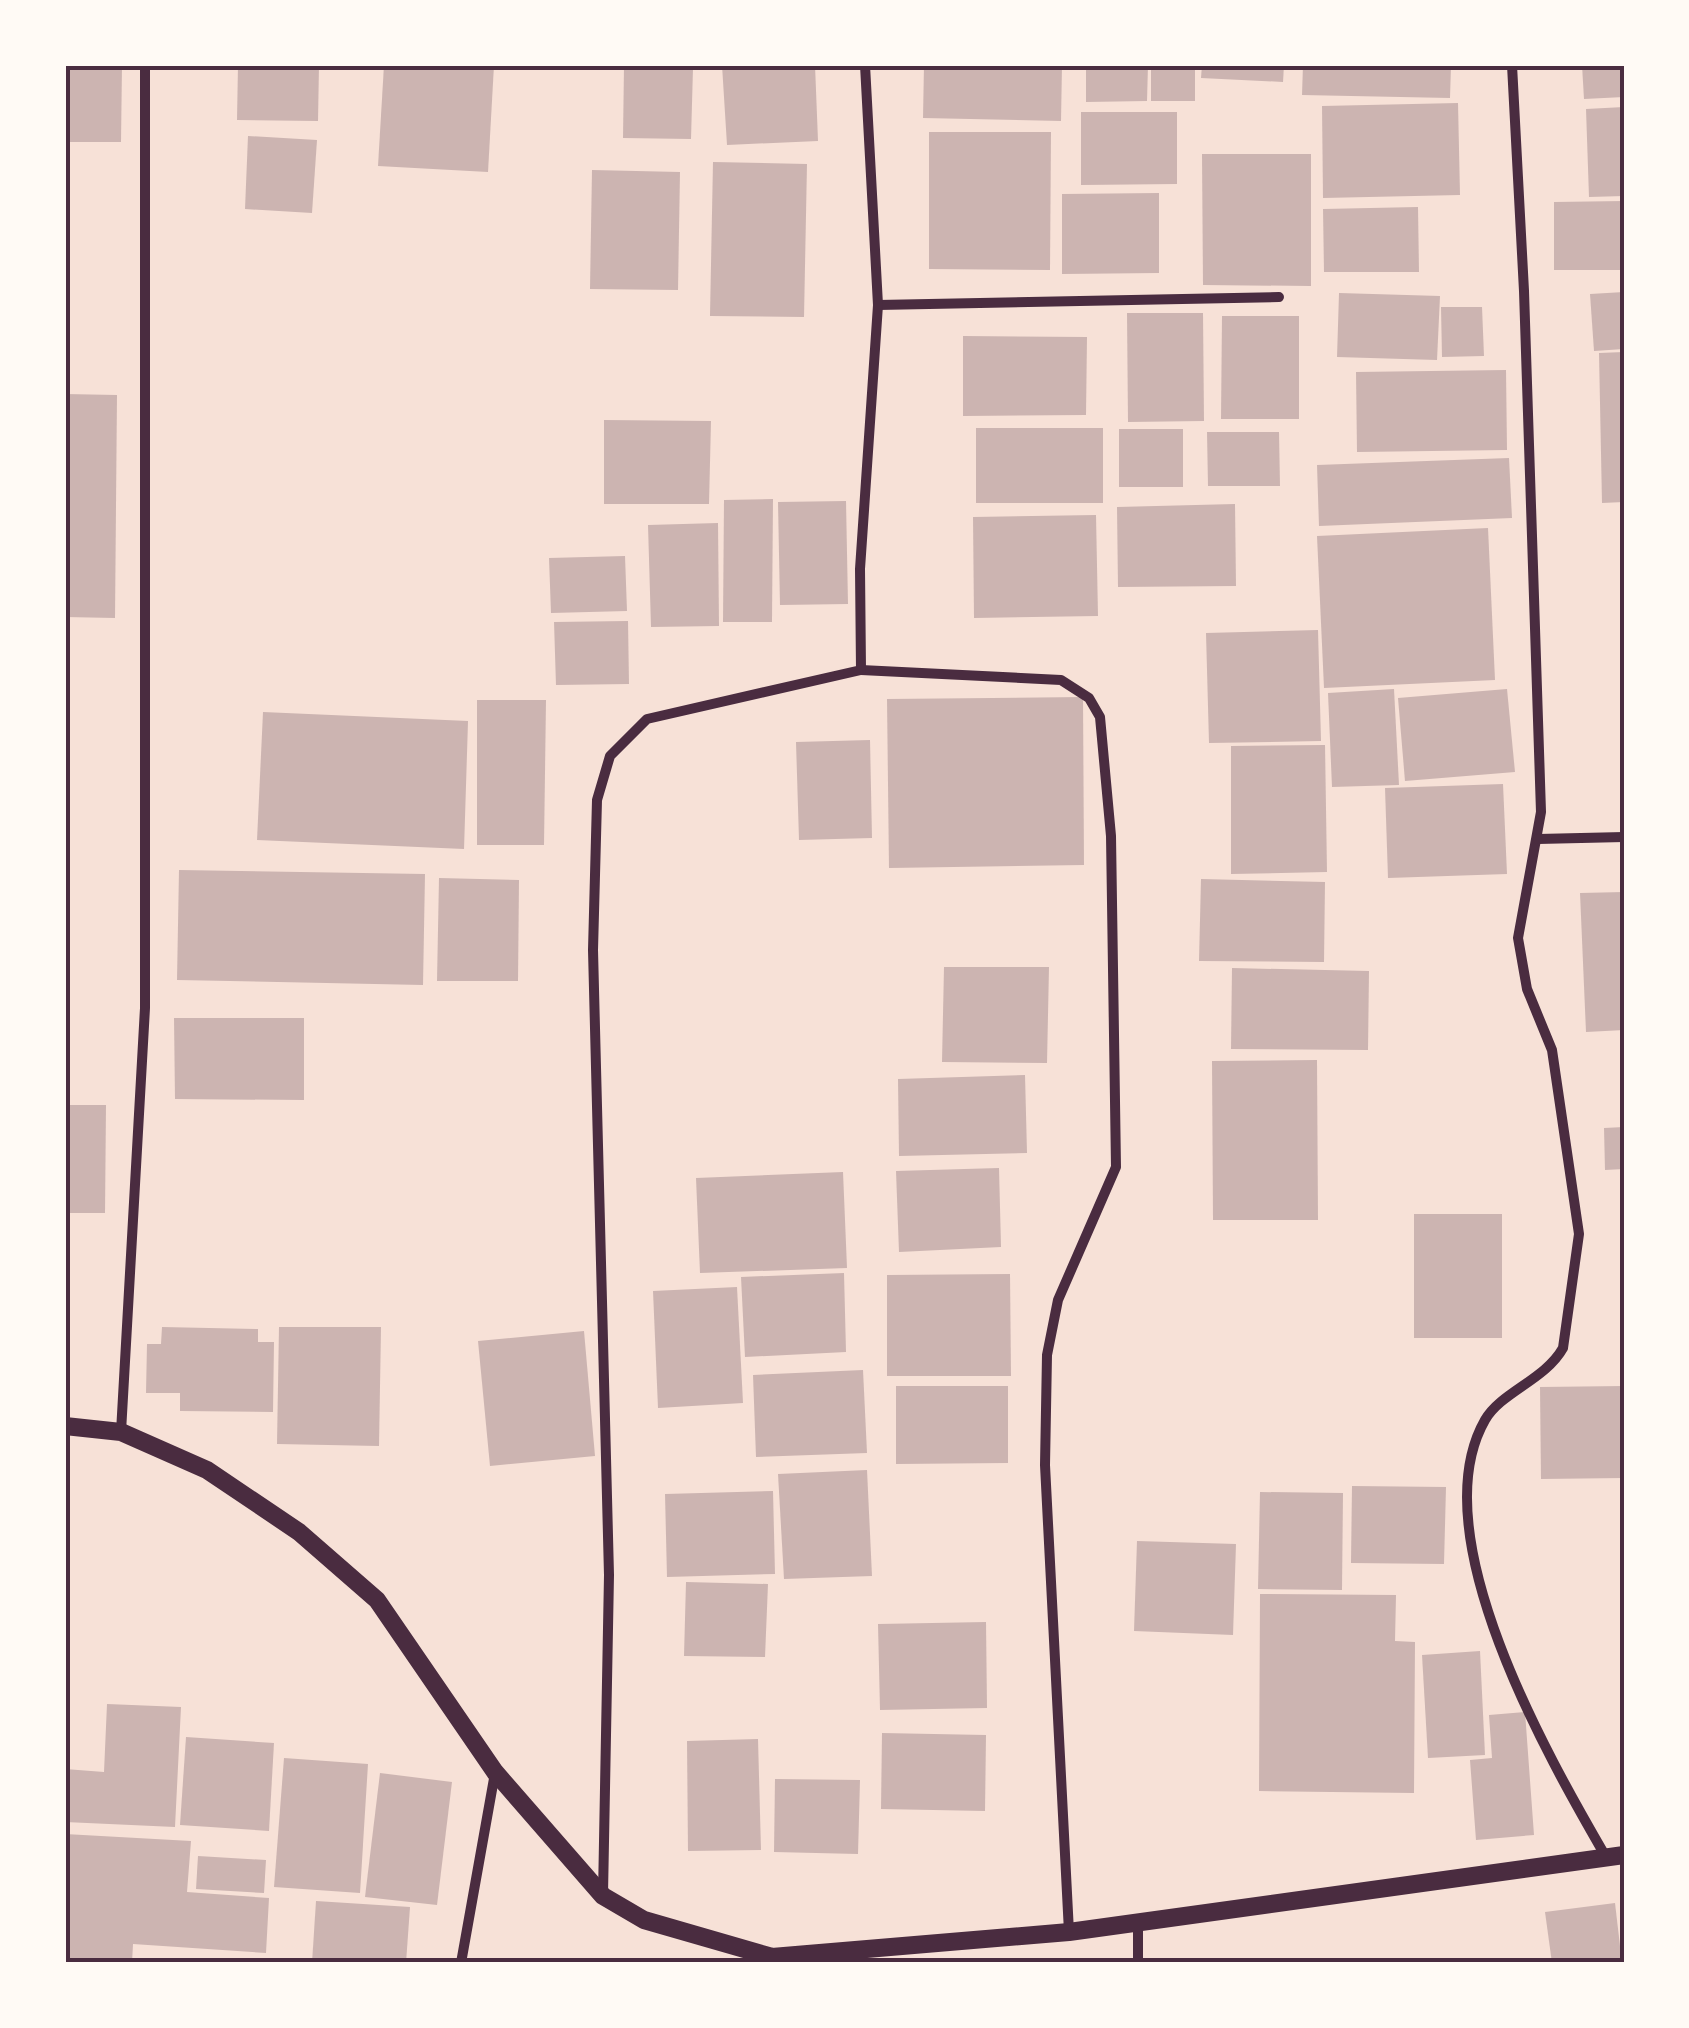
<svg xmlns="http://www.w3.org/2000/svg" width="1689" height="2028" viewBox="0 0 1689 2028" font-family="Mulish,sans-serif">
	<rect width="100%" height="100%" fill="#f7e1d7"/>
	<g fill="#ccb4b1">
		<polygon points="65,65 122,65 121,142 65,142"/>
		<polygon points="238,65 319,65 318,121 237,120"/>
		<polygon points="384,65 494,65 488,172 378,166"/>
		<polygon points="722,65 815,65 818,141 727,145"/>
		<polygon points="924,65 1062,65 1061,121 923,118"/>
		<polygon points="1086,65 1148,65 1147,101 1086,102"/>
		<rect x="1151" y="65" width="44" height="36"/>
		<polygon points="1202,65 1284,65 1283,82 1201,78"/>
		<polygon points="1303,65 1451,65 1450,98 1302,95"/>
		<polygon points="1582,65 1624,65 1624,97 1584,99"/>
		<polygon points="624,66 693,68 691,139 623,138"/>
		<polygon points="1458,103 1460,195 1323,198 1322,106"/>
		<polygon points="1624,107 1624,196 1589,197 1586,109"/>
		<polygon points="1081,112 1177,112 1177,184 1081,185"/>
		<polygon points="929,132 1051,132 1050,270 929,269"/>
		<polygon points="248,136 317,140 312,213 245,209"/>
		<polygon points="1202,154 1311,154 1311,286 1203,285"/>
		<polygon points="713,162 807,164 804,317 710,316"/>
		<polygon points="592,170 680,172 678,290 590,289"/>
		<polygon points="1159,193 1159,273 1062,274 1062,194"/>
		<polygon points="1624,201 1624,270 1554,270 1554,202"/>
		<polygon points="1418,207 1419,272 1324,272 1323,209"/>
		<polygon points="1624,292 1624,349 1594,351 1590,294"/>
		<polygon points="1339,293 1440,296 1437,360 1337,357"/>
		<polygon points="1441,307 1482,307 1484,356 1442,357"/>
		<polygon points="1127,313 1203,313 1204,421 1128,422"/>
		<polygon points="1222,316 1299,316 1299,419 1221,419"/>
		<polygon points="963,336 1087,337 1086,415 963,416"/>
		<polygon points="1624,352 1624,502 1602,503 1599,353"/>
		<polygon points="1506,370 1507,450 1357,452 1356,372"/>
		<polygon points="65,394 117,395 115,618 65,617"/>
		<polygon points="604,420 711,421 709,504 604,504"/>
		<rect x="976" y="428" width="127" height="75"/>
		<rect x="1119" y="429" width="64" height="58"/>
		<polygon points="1207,432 1279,432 1280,486 1208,486"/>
		<polygon points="1509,458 1512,518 1319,526 1317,465"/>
		<polygon points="773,499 772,622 723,622 724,500"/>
		<polygon points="846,501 848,604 780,605 778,502"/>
		<polygon points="1235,504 1236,586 1118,587 1117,507"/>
		<polygon points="1096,515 1098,616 974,618 973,517"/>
		<polygon points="718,523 719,626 651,627 648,525"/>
		<polygon points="1488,528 1495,680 1324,688 1317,536"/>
		<polygon points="625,556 627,611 551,613 549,558"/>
		<polygon points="628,621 629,684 556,685 554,622"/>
		<polygon points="1318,630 1321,741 1209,743 1206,633"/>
		<polygon points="1394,689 1399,785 1332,787 1328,693"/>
		<polygon points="1507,689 1515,772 1405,781 1398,698"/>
		<polygon points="1083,697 1084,865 889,868 887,699"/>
		<polygon points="477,700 546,700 544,845 477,845"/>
		<polygon points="263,712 468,721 464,849 257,840"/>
		<polygon points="870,740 872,838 799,840 796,742"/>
		<polygon points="1325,745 1327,872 1231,874 1231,746"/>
		<polygon points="1503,784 1507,874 1388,878 1385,788"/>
		<polygon points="179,870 425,874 423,985 177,980"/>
		<polygon points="439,878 519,880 518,981 437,981"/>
		<polygon points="1201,879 1325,882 1324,962 1199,961"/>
		<polygon points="65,888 68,888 69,943 65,943"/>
		<polygon points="1624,892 1624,1030 1586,1032 1580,893"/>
		<polygon points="944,967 1049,967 1047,1063 942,1062"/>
		<polygon points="1232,968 1369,971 1368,1050 1231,1049"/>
		<polygon points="174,1018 304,1018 304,1100 175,1099"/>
		<polygon points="1317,1060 1318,1220 1213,1220 1212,1061"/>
		<polygon points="1025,1075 1027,1153 899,1156 898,1079"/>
		<polygon points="65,1105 106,1105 105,1213 65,1213"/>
		<polygon points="1624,1127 1624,1169 1605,1170 1604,1128"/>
		<polygon points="999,1168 1001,1247 899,1252 896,1171"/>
		<polygon points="843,1172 847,1268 700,1273 696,1178"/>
		<rect x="1414" y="1214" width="88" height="124"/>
		<polygon points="844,1273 846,1352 745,1357 741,1277"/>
		<polygon points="1010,1274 1011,1376 887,1376 887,1275"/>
		<polygon points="737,1287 743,1403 658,1408 653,1291"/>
		<polygon points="162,1327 258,1329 258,1342 274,1342 273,1412 180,1411 180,1393 146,1393 147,1344 161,1344"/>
		<polygon points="279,1327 381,1327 379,1446 277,1444"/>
		<polygon points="584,1331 595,1456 490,1466 478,1341"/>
		<polygon points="863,1370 867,1453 756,1457 753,1375"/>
		<polygon points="896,1386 1008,1386 1008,1463 896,1464"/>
		<polygon points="1624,1386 1624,1478 1541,1479 1540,1387"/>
		<polygon points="867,1470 872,1576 784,1579 778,1474"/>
		<polygon points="1352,1486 1446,1487 1444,1564 1351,1563"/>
		<polygon points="773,1491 775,1574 667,1577 665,1494"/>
		<polygon points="1260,1492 1343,1493 1342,1590 1258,1589"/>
		<polygon points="65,1503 70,1503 68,1566 65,1566"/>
		<polygon points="1137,1541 1236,1544 1233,1635 1134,1631"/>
		<polygon points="686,1582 768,1584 765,1657 684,1656"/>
		<polygon points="1260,1594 1396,1595 1395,1641 1415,1642 1414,1793 1259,1791"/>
		<polygon points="986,1622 987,1708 880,1710 878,1624"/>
		<polygon points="1480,1651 1485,1755 1428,1758 1422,1655"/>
		<polygon points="107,1704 181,1707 175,1827 65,1822 65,1769 104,1772"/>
		<polygon points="1525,1712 1534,1835 1476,1840 1470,1760 1492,1758 1489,1715"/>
		<polygon points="882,1733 986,1735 985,1811 881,1809"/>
		<polygon points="186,1737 274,1743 269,1831 180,1825"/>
		<polygon points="758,1739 761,1850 688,1851 687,1741"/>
		<polygon points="284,1758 368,1764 360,1893 274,1887"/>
		<polygon points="380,1773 452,1782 437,1905 365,1897"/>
		<polygon points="775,1779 860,1780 858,1854 774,1852"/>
		<polygon points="65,1834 191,1841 187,1892 269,1898 266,1953 133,1944 132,1963 65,1963"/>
		<polygon points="198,1856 266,1860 264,1893 196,1889"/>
		<polygon points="316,1901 410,1907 406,1963 312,1963"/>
		<polygon points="1615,1903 1622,1963 1552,1963 1545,1912"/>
	</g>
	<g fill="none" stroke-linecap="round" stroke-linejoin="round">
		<g stroke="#4a2c40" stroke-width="10">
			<path d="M1512,65L1524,291L1541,812L1518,938L1527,989L1552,1050L1579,1234L1563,1348C1545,1380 1501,1392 1485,1420C1420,1534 1548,1757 1606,1857"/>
			<polyline points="878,305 1279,297"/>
			<polyline points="861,670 1061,680 1089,698 1100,717 1111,836 1116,1167 1058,1300 1047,1355 1045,1465 1069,1932"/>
			<polyline points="1538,839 1624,837"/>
			<polyline points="121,1432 145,1008 145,65"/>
			<polyline points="603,1895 609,1575 593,950 597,800 610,756 647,719 861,670 860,569 878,305 865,65"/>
			<polyline points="461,1963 495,1773"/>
			<polyline points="1138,1963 1138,1921"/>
		</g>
		<polyline stroke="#4a2c40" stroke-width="18" points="65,1426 121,1432 207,1470 299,1532 377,1600 495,1772 603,1896 644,1920 772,1957 1069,1932 1624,1855"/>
	</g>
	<rect width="1689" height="2028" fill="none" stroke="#fffaf5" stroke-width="135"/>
	<rect x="68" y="68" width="1554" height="1892" fill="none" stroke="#4a2c40" stroke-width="4"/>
</svg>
